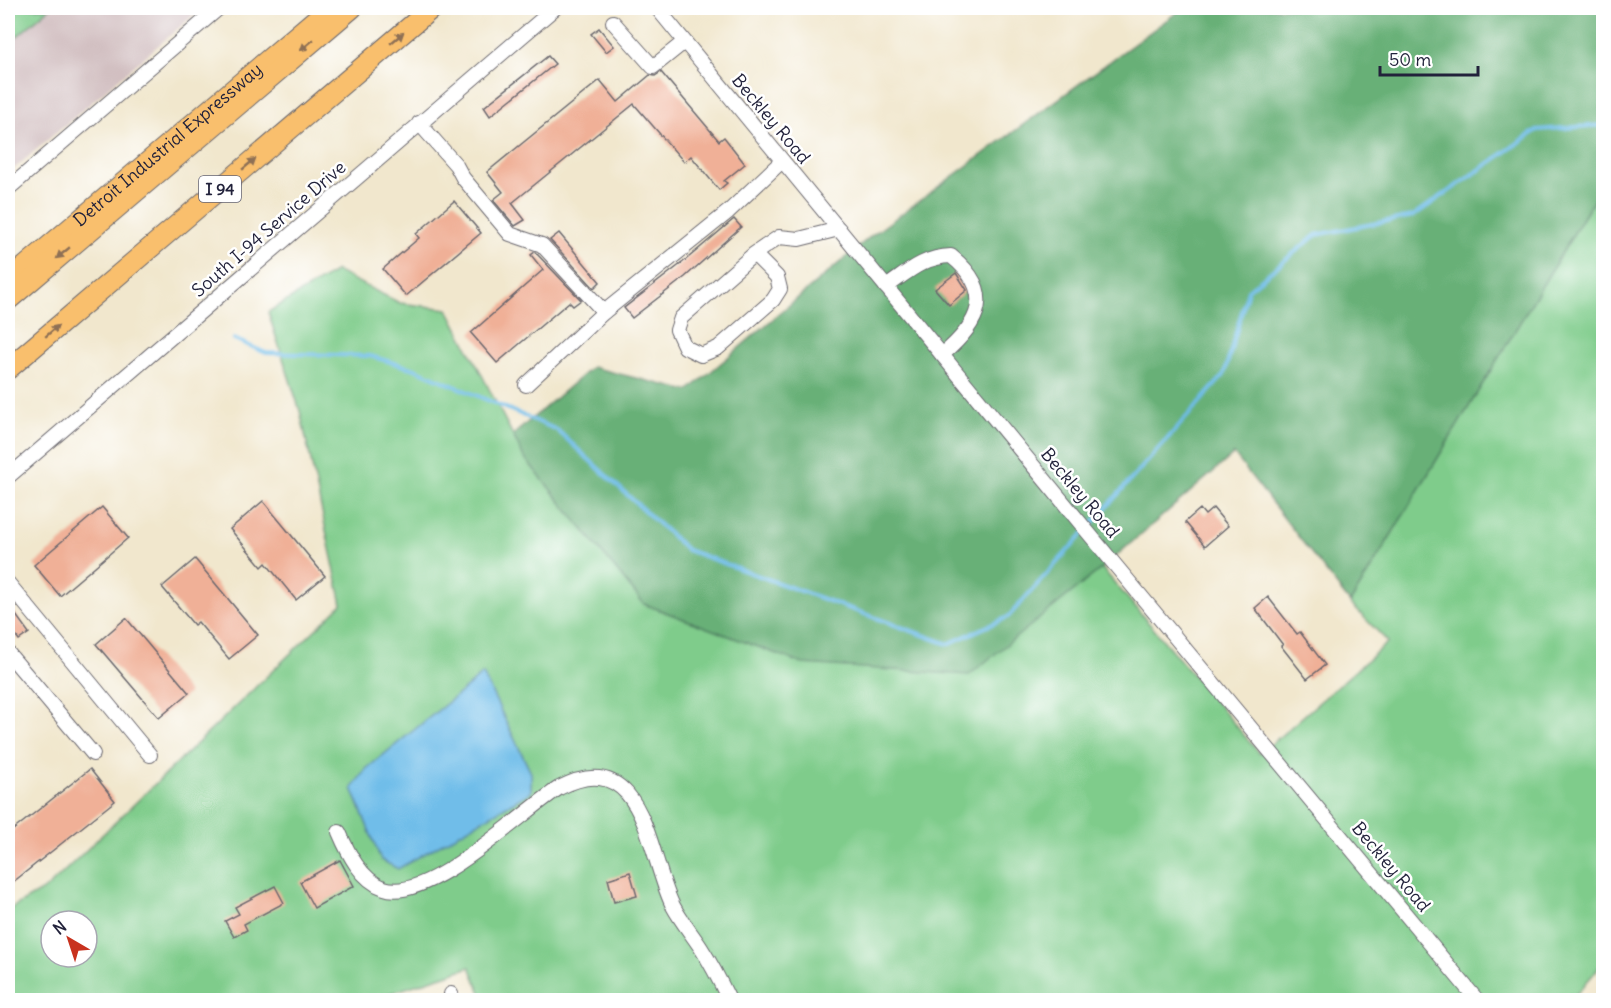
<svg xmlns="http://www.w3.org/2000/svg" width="1611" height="1008" viewBox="0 0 1611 1008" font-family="Delius,sans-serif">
	<rect width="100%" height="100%" fill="#fff"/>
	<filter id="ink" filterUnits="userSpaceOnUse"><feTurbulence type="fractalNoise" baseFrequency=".0167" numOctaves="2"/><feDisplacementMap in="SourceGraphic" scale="12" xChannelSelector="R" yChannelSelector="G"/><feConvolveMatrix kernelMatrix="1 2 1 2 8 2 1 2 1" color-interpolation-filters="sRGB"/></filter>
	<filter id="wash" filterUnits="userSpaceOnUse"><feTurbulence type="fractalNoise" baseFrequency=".008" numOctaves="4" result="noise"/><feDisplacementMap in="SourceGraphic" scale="24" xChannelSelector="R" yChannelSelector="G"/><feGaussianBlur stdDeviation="1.35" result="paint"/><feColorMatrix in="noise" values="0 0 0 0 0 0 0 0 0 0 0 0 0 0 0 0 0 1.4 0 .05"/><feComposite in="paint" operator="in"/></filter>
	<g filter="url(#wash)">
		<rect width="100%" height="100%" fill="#f1e7cd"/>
		<polygon fill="#d2bfc1" points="8,8 202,8 8,174"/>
		<g fill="#7fcc8b" stroke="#507763" stroke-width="1.5" fill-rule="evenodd">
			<polygon points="8,8 50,8 8,44"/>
			<path d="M1603,185L1604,962L1571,1000H484L470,967L370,1000H8V910L48,887L342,604L300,411L268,312L336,271L400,303L448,309L524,457L968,674L1102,568L1260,754L1388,642L1350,603ZM51,921H87V957H51Z"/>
		</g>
		<polygon fill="#67b077" stroke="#446959" stroke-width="1.5" points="1183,8 1603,8 1603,185 1350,603 1234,454 1102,568 969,675 803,664 644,604 524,457 513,435 592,367 688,391 871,236"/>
		<polygon fill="#6fbde9" stroke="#487092" stroke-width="1.5" points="483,674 531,773 531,792 398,869 381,860 352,788 366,769"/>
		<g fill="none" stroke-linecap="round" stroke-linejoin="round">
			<polyline stroke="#6fbde9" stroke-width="4" points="234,339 266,353 370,356 415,369 557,430 687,550 948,644 1008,617 1080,537 1224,375 1248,290 1316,235 1413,216 1537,130 1604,125"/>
		</g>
		<g id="blocks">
			<g fill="#f0b097">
				<polygon points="599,28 614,46 606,52 591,34"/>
				<polygon points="548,56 555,64 490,116 484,107"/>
				<polygon points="661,72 719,141 724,137 745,164 724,181 727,183 719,190 691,156 684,162 634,104 512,203 525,220 515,226 493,200 503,192 487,172 600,80 618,102 650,75 655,76"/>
				<polygon points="454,201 481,233 406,296 383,269 419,238 416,234"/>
				<polygon points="734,219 741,227 685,277 632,318 624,308 682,263"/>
				<polygon points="559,233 600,282 594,288 550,240"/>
				<polygon points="535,252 581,300 573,306 569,302 497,363 471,333 543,270 531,255"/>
				<polygon points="956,273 967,290 949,305 935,289"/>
				<polygon points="263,501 325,576 296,600 266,563 262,567 230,529"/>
				<polygon points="102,507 128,538 60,596 34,565"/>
				<polygon points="1213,508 1228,526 1205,546 1185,522 1200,509 1205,515"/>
				<polygon points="195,559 258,635 229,659 198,622 194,625 162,587"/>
				<polygon points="1268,597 1297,634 1300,632 1325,665 1307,679 1281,646 1283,645 1255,608"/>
				<polygon points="8,604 29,633 19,640 8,625"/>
				<polygon points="126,618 189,693 159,718 96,644"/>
				<polygon points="90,769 115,801 8,886 8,834"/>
				<polygon points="340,860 354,886 314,908 300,882"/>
				<polygon points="630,872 637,896 614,902 608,879"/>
				<polygon points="275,886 284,903 244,924 247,930 234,937 225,921 239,914 235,907"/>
			</g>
		</g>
	</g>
	<g filter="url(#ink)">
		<use href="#blocks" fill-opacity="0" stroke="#6a676e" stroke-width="1.5"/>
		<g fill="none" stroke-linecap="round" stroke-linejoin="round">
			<g stroke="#6a676e" stroke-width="16">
				<g id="minor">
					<polyline points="657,8 1086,530 1477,1000"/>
					<polyline points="613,22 653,67 684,42"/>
					<polyline points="419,123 456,165 463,178 510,234 542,245 604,312"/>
					<polyline points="8,189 219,8"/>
					<polyline points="754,254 777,277 780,289 773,300 718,348 701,355 685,347 677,330 681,318 754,254 779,237 799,239 839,229"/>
					<path d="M886,287C908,272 923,257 951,256C996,292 980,323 942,355"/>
					<polyline points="526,385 604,312 728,212 782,161"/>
					<polyline points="8,477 555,8"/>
					<polyline points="8,583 150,755"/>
					<polyline points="8,653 93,754"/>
					<path d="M339,832C348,853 361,880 384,888C427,904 522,812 559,788C645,743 648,857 673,906C681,921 692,934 701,948C712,965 721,983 729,1000"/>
					<polyline points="451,994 453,1000"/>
				</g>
			</g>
			<g stroke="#6a676e" stroke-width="22">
				<g id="highway">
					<path id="s1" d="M8,281L329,8"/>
					<polyline points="8,300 352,8"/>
					<polyline points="8,369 432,8"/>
				</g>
			</g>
			<use href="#minor" stroke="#fff" stroke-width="14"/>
			<use href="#highway" stroke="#f9bf6d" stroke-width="20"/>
		</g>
		<defs><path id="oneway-solid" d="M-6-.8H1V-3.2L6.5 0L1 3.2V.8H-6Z" transform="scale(1.5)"/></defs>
		<g fill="#8e7054">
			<use href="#oneway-solid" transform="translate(397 38) rotate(-40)"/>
			<use href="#oneway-solid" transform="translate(307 45) rotate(140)"/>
			<use href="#oneway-solid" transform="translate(249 164) rotate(-40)"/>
			<use href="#oneway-solid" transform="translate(63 253) rotate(140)"/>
			<use href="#oneway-solid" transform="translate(52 331) rotate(-41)"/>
		</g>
	</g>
	<g text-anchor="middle" stroke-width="5" stroke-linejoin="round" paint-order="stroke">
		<rect fill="#fff" stroke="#646476" stroke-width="1.5" x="199" y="176" width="42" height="26" rx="4.5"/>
		<g font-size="16" font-weight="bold" fill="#22223b">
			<text x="220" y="195">I 94</text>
		</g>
		<g font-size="18" fill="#22223b" stroke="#fff">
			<text transform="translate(771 119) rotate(50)" y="6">Beckley Road</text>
			<text dy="6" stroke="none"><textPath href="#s1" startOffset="210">Detroit Industrial Expressway</textPath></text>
			<text transform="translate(269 229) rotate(-41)" y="6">South I-94 Service Drive</text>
			<text transform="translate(1080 493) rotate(50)" y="6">Beckley Road</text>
			<text transform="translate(1391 867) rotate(50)" y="6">Beckley Road</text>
		</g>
	</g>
	<rect width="1611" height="1008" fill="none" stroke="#fff" stroke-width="30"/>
	<g transform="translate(69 939) rotate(321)"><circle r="28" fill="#ffffff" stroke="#a7a7b1" stroke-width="1.5"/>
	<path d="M0-4.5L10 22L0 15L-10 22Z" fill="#c8321e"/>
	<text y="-9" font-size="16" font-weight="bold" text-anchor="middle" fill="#22223b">N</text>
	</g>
	<path d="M1380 66v9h98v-9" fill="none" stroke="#22223b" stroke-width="3"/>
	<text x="1389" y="66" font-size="18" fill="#22223b" stroke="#ffffff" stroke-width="4.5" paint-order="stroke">50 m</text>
</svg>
